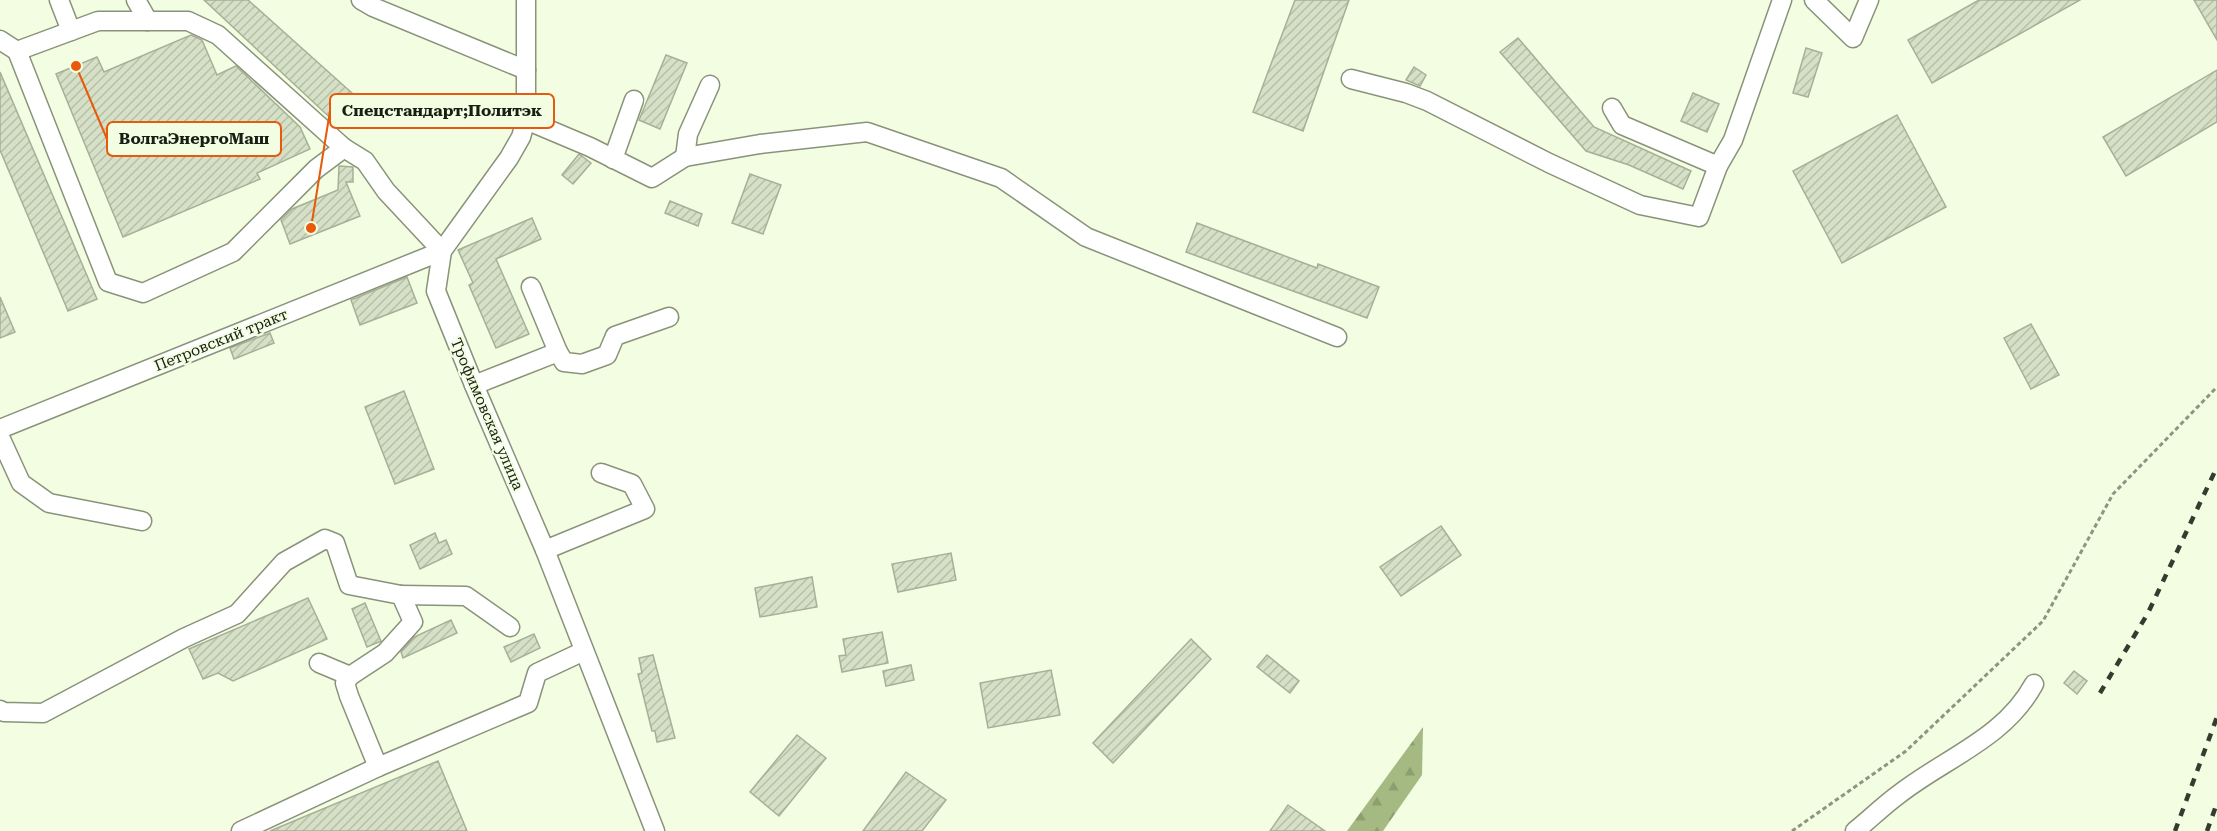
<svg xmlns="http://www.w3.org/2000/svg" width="2217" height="831" viewBox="0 0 2217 831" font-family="'Roboto Serif',serif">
	<defs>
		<pattern id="forest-firs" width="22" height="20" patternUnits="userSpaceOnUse" patternTransform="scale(1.5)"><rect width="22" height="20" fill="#a5ba83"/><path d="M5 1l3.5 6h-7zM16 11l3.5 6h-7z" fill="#8d9f70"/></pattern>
		<pattern id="building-hatch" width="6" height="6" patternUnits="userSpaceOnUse" patternTransform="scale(1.5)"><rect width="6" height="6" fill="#d5e0c6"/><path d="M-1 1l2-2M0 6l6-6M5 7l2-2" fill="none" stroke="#b6c0a9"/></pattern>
	</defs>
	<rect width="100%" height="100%" fill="#f2fde2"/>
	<polygon fill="url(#forest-firs)" points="1423,727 1422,775 1383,831 1347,831"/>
	<g fill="url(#building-hatch)" stroke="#a6b097" stroke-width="1.5">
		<polygon points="204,0 248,0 362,102 340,127"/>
		<polygon points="1295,0 1349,0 1303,131 1253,112"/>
		<polygon points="1979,0 2080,0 1932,83 1908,40"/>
		<polygon points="2194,0 2217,0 2217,40"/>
		<polygon points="191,35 202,40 217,75 236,66 300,127 310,149 257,173 260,179 123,237 56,74 97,57 104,72"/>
		<polygon points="1518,38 1594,127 1691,171 1683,189 1629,165 1586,151 1500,52"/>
		<polygon points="1806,48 1822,53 1808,97 1793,93"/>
		<polygon points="666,55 687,63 660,129 639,120"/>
		<polygon points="1414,67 1426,75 1420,86 1406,80"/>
		<polygon points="2217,70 2217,122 2126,176 2103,137"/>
		<polygon points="0,72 97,299 68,311 0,150"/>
		<polygon points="1693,93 1719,104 1707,132 1681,121"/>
		<polygon points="1897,115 1946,207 1842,263 1793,171"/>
		<polygon points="579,154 591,163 573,184 562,175"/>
		<polygon points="339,166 353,167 353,182 346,182 360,216 290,244 281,220 292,209 338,190"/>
		<polygon points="750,174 781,185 763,234 732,223"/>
		<polygon points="670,201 702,214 698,226 665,213"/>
		<polygon points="532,218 541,239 496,259 529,334 496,348 469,285 473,283 458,250"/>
		<polygon points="1197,223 1317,268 1318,264 1379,287 1367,318 1186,252"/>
		<polygon points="407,277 417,303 360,325 351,300"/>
		<polygon points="0,297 15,332 0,338"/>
		<polygon points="2031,324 2059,375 2031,389 2004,338"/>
		<polygon points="270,333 274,343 234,359 230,348"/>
		<polygon points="404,391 434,469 395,484 365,407"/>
		<polygon points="1441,526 1461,555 1401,596 1380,567"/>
		<polygon points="435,533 439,543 446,540 452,554 420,569 410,545"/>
		<polygon points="951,553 956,580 898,592 892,564"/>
		<polygon points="812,577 817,607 760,617 755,588"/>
		<polygon points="308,598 327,639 233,681 218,673 203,679 189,649"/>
		<polygon points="365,603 381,641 367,647 352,609"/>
		<polygon points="451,620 457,633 403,658 401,652 414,637"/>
		<polygon points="882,632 888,663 842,672 839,656 846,655 843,639"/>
		<polygon points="534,634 540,648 511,662 504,647"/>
		<polygon points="1191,639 1211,659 1113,763 1093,743"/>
		<polygon points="653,655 675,738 657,742 655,731 652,731 638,674 642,673 639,658"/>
		<polygon points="1267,655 1299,681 1290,693 1257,667"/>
		<polygon points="911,665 914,680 886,686 883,671"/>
		<polygon points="1051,670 1060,715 988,728 980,683"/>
		<polygon points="2074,671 2087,681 2077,694 2064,683"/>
		<polygon points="797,735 826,758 779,816 750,792"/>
		<polygon points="438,761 467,831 270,831"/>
		<polygon points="906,772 946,800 922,831 863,831"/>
		<polygon points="1288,805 1325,831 1270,831"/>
	</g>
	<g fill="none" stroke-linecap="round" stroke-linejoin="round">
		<g stroke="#89937a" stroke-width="21">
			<g id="minor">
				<polyline points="59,0 71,31"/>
				<polyline points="136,0 148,21"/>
				<polyline points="361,0 373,7 526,70"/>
				<polyline points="526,0 526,120 521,137 509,158 442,251 436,291 474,385 545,550 655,831"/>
				<polyline points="1814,0 1853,38 1869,0"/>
				<polyline points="0,40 17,51 108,282 143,293 233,252 316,169 344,148 365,161 386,191 442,251"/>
				<polyline points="17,51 98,21 188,21 218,35 344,148"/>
				<polyline points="1351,79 1406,93 1427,101 1549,163 1640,205 1699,217 1718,166 1733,140 1782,0"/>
				<polyline points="1612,108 1622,125 1718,166"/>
				<polyline points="526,120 590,147 652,178 685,157 760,144 867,132 1001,178 1086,237 1337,337"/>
				<polyline points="685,157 688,134 710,85"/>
				<polyline points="613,159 634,100"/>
				<polyline points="558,352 564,362 582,364 607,355 615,336 669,317"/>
				<polyline points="474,385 558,352 531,287"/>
				<polyline points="0,429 442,251"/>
				<polyline points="0,437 21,483 49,503 142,521"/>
				<polyline points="545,550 645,509 632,484 601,473"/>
				<polyline points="401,595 466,596 510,627"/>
				<polyline points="350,676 345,683 349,696 378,767 528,703 537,673 584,651"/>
				<polyline points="0,710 4,712 43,713 184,638 237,614 284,562 325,539 335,543 349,585 401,595 413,622 385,653 350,676 319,663"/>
				<polyline points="241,831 378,767"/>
				<path d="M1855,831C1870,819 1883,806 1898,795C1945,758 2004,739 2034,684"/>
			</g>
		</g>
		<polyline stroke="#8d9582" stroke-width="3" stroke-dasharray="4.5 3" stroke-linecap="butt" points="1792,831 1906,751 2043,621 2113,494 2217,387"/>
		<use href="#minor" stroke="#fff" stroke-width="18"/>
		<g stroke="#363b2f" stroke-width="4.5" stroke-dasharray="8 8" stroke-linecap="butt">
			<polyline points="2100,693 2148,613 2217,467"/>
			<polyline points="2175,831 2217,717"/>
			<polyline points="2207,831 2217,803"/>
		</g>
	</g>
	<g text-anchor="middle" stroke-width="4.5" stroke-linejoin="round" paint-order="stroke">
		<g font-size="15" fill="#191d13" stroke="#f2fde2">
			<text transform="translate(221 340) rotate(-22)" y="5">Петровский тракт</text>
			<text transform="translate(487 414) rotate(67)" y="5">Трофимовская улица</text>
		</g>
	</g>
	<path fill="none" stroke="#e8590c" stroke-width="2" d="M311 228L330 111M76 66L107 139"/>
	<g fill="#e8590c" stroke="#f2fde2" stroke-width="2">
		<circle cx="311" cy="228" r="6"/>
		<circle cx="76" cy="66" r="6"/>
	</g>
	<g fill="#f2fde2" stroke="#e8590c" stroke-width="2">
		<rect x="330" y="94" width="224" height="34" rx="6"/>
		<rect x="107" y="122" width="174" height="34" rx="6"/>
	</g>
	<g font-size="16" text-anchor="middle" font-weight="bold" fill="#191d13">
		<text x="442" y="116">Спецстандарт;Политэк</text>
		<text x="194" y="144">ВолгаЭнергоМаш</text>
	</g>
</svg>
